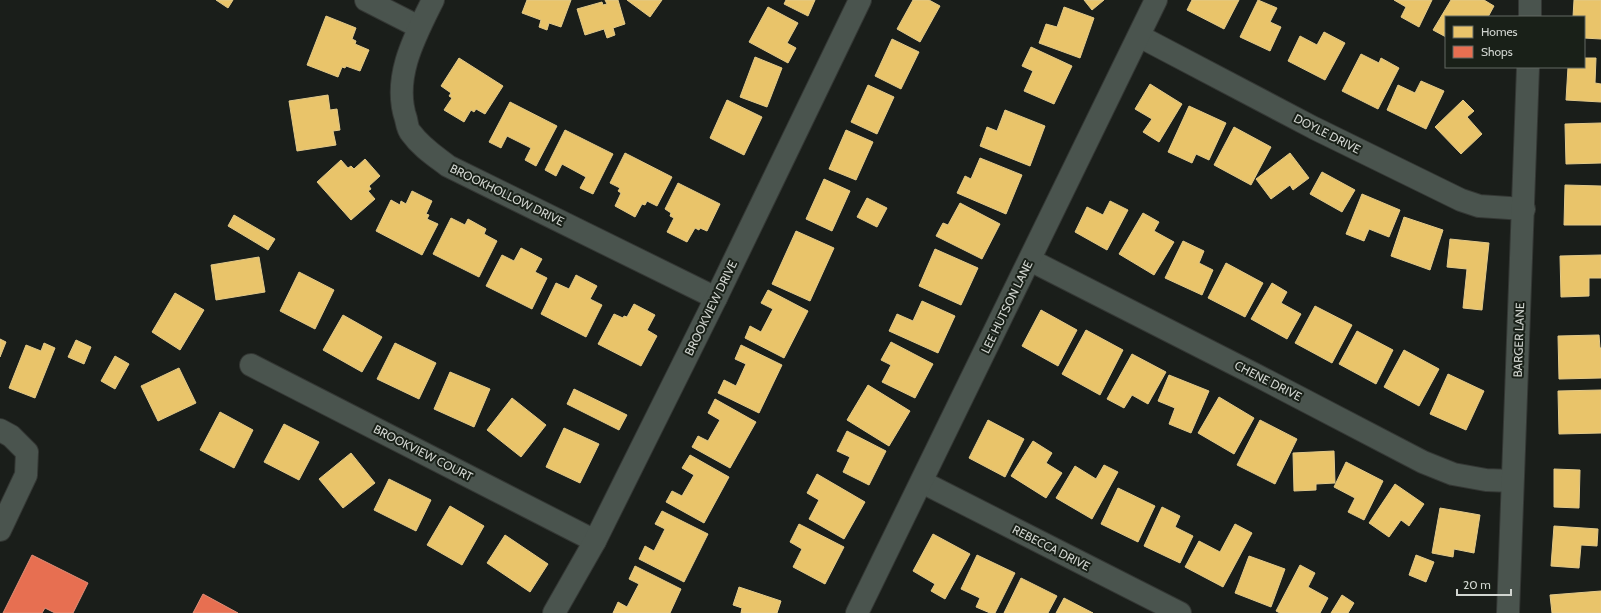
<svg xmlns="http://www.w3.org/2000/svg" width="1601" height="613" viewBox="0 0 1601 613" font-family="Cabin,sans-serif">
	<rect width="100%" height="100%" fill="#1a1e1a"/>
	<g fill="#e9c46a" stroke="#e2c989">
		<polygon points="216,0 233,0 228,8"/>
		<polygon points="527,0 571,0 561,27 549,23 547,30 539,27 541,20 522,13"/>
		<polygon points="605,0 618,0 625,24 613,28 615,35 607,38 604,29 585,35 577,9 602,2 603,5 607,4"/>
		<polygon points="627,0 662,0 650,17"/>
		<polygon points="786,0 815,0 808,16 784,4"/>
		<polygon points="913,0 929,0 940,6 920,42 897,29"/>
		<polygon points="1084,0 1104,0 1092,10"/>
		<polygon points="1192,0 1239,0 1224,29 1187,10"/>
		<polygon points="1258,0 1277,8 1270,22 1281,27 1270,51 1240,37"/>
		<polygon points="1394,0 1432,0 1419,27 1401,17 1406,7"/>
		<polygon points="1451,0 1484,0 1494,6 1488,17 1446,17 1446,37 1433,30"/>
		<polygon points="1574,0 1601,0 1601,39 1584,38 1584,17 1573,17"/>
		<polygon points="768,7 798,23 787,43 796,48 788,63 749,42"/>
		<polygon points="1064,7 1094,18 1080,58 1039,43 1046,24 1057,27"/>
		<polygon points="326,16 356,28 352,39 356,41 355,44 369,50 360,71 346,66 345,68 342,67 338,77 307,65"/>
		<polygon points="1324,32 1345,43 1325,80 1288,61 1300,36 1317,45"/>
		<polygon points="892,39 919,52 901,89 875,76"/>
		<polygon points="1031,47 1072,66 1054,104 1024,91 1033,71 1022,66"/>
		<polygon points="1361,54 1379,63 1381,58 1399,68 1378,109 1342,91"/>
		<polygon points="755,57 782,68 767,107 740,97"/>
		<polygon points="459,58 503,86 485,114 476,109 474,112 471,110 464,122 444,110 452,98 449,96 451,93 441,86"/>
		<polygon points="1584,58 1596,58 1595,83 1601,84 1601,102 1566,100 1568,67 1584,67"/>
		<polygon points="1421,81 1444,91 1426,129 1387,110 1398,85 1415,93"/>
		<polygon points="1150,84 1182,104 1159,142 1143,132 1152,119 1135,109"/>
		<polygon points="868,85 894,97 877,134 851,122"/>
		<polygon points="328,95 330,110 337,109 340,130 333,131 336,145 297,151 289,101"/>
		<polygon points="727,100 762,117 744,155 710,138"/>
		<polygon points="1463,100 1474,111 1467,117 1482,134 1461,154 1435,127"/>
		<polygon points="510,102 557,126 536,166 525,160 531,148 507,136 501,148 489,142"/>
		<polygon points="1189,106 1226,123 1209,160 1196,154 1192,163 1168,152"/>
		<polygon points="1005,110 1045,126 1030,166 980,146 987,127 997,131"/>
		<polygon points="1601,123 1601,163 1566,164 1565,124"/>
		<polygon points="1234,127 1271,147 1251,185 1214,165"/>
		<polygon points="565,130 613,154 593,194 580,188 586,177 562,164 556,176 545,170"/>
		<polygon points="846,130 873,142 856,180 829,169"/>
		<polygon points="625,153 672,177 657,206 647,201 645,205 642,204 635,217 615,206 621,193 618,191 620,188 610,183"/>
		<polygon points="1290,153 1309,178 1293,190 1290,185 1271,199 1256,179"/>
		<polygon points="980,158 1022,175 1006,214 957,193 965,176 971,179"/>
		<polygon points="365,159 380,176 369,186 371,189 368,191 375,199 351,220 317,182 341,160 348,168 351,166 354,169"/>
		<polygon points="1322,172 1355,190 1342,212 1310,194"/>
		<polygon points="824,179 850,191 832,231 806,219"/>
		<polygon points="678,183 720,204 707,231 700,228 699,230 695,228 687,242 667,232 674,218 670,216 671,213 665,209"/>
		<polygon points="1565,185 1601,186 1601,225 1564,225"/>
		<polygon points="412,191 432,201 426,214 429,215 427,219 438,224 422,255 376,231 391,200 400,205 401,201 406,204"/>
		<polygon points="1362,194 1400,210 1389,237 1369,229 1364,241 1346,234"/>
		<polygon points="867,198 887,208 877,227 857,217"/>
		<polygon points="1110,201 1128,210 1107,250 1075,232 1087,207 1103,215"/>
		<polygon points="960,203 1000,224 982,259 936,236 943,223 948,225"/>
		<polygon points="1143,213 1159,222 1154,231 1174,242 1154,275 1119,254"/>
		<polygon points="234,215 275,239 268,250 228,226"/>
		<polygon points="1404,217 1443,230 1430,270 1391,256"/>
		<polygon points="451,218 465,225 468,219 486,229 484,234 497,241 479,277 433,254"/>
		<polygon points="796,231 834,248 810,301 772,284"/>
		<polygon points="1450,239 1489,243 1482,310 1463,308 1467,269 1447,267"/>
		<polygon points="1183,241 1204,251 1199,263 1213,270 1202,295 1165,278"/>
		<polygon points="521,248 542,259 535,272 547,278 532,309 486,286 502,255 514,261"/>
		<polygon points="935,249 978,268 961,305 919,286"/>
		<polygon points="1601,255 1601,278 1589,278 1589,296 1561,297 1560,256"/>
		<polygon points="259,257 265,292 216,300 211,265"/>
		<polygon points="1226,263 1263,283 1245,317 1208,298"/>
		<polygon points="299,272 334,290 315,329 280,311"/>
		<polygon points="576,275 597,286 590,299 602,305 586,337 541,314 556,283 569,289"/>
		<polygon points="1272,283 1287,292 1281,303 1301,314 1287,339 1251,319"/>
		<polygon points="768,290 808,311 784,358 745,338 750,326 761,332 773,309 761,303"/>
		<polygon points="175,293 204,310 180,350 152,332"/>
		<polygon points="922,301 955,316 938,353 889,331 897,314 913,321"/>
		<polygon points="634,304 655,315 647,330 657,336 641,366 598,344 614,314 623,318 624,316 627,317"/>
		<polygon points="1315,306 1352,325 1332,363 1295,343"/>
		<polygon points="1041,310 1077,330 1058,366 1022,346"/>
		<polygon points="343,315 382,337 362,372 323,350"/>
		<polygon points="1086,330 1123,350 1100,395 1062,374"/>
		<polygon points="1357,331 1393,350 1376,384 1339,364"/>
		<polygon points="1599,335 1600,348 1601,348 1601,378 1559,379 1558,336"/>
		<polygon points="0,339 6,342 0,357"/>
		<polygon points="76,340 91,347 84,364 68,357"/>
		<polygon points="891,342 933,364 915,398 882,382 891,365 881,360"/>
		<polygon points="44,343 55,348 35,398 9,388 26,345 41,351"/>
		<polygon points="395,343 436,363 419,399 377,379"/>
		<polygon points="741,345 782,365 759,413 718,393 724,380 736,386 746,364 735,359"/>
		<polygon points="1404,350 1439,369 1419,406 1384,387"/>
		<polygon points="1132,354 1166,372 1148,404 1132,395 1124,408 1107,399"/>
		<polygon points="115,356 129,364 115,389 101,381"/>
		<polygon points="179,368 196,403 158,421 141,386"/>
		<polygon points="450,372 490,389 474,427 434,409"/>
		<polygon points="1448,374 1484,391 1466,430 1430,414"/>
		<polygon points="1169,375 1209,391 1191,433 1169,424 1175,408 1158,401"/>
		<polygon points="868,385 910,411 889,446 847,420"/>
		<polygon points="574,389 627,415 619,430 567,404"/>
		<polygon points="1601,390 1601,433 1559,434 1558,391"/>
		<polygon points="1219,397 1254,418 1234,454 1198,433"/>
		<polygon points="512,398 546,425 521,457 487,430"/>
		<polygon points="715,399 756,422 730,468 692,447 698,436 708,441 720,420 708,413"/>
		<polygon points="220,412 253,430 234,468 200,450"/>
		<polygon points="988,420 1024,439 1005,477 969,458"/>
		<polygon points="1260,420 1297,439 1275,484 1237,465"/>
		<polygon points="284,424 319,442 299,480 264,462"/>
		<polygon points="564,428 599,444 580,483 546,467"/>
		<polygon points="847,431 886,451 869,485 843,472 850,457 837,451"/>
		<polygon points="1033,441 1052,453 1046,463 1062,473 1046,498 1011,476"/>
		<polygon points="1334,451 1335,483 1316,484 1316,490 1294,491 1293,453"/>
		<polygon points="351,453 375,483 343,508 319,479"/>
		<polygon points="690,455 729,477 704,523 666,502 672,491 682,496 694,475 682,468"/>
		<polygon points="1346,462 1383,481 1364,520 1348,512 1355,498 1334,487"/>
		<polygon points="1104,465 1118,472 1092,519 1056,498 1075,466 1096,479"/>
		<polygon points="1554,469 1580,470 1579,508 1554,507"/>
		<polygon points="817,474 865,502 844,539 809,519 819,500 807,493"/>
		<polygon points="389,479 431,500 416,531 374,510"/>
		<polygon points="1395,484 1424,504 1409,526 1401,520 1389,537 1369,523"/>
		<polygon points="1118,488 1155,506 1138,542 1101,524"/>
		<polygon points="450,506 484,526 462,565 427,545"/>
		<polygon points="1162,507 1180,516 1175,527 1193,536 1180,563 1144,546"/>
		<polygon points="1440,508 1480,515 1474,553 1454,549 1453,557 1432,553"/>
		<polygon points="662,511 708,534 684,582 639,559 645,546 654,551 665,529 655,524"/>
		<polygon points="799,524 844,547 825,584 793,567 802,549 790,542"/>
		<polygon points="1235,524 1252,533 1223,587 1185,567 1199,541 1220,552"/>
		<polygon points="1554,526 1598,529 1597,546 1581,545 1579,568 1551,566"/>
		<polygon points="933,534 970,554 945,599 931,591 935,584 913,571"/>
		<polygon points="505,535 548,564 530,592 487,563"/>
		<polygon points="977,555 1015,573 995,613 990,613 976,607 980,598 961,589"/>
		<polygon points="1416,555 1434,562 1426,582 1409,575"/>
		<polygon points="1249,556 1285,569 1271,607 1235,593"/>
		<polygon points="1300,565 1315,573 1308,587 1328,598 1320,613 1280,613 1276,611"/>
		<polygon points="635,566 681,589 670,613 613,613 618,602 627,607 639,584 629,579"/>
		<polygon points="1021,578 1057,596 1048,613 1004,613"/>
		<polygon points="739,587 781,601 777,613 741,613 742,608 733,605"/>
		<polygon points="1601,591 1601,613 1552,613 1550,595"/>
		<polygon points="1342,595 1354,603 1348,613 1331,613"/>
		<polygon points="1064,598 1093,613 1056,613"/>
	</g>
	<g fill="#e76f51" stroke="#e08e77">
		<polygon points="32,555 88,583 73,613 55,613 45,608 42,613 3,613"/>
		<polygon points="203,594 238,613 193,613"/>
	</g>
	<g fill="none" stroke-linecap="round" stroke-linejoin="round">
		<g stroke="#343734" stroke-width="24">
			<g id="minor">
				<polyline points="366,0 419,27"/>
				<path d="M433,0C415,36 392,78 406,119C407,124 408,130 411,133C421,147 435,156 448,166L716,298"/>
				<polyline points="1530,17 1530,0"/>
				<polyline points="1139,36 1314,128 1461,200 1479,206 1524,209"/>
				<polyline points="1030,260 1258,376 1423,462 1453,474 1486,480 1512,481"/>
				<polyline points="251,365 595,541"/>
				<polyline points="0,430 11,436 27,452 26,475 0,530"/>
				<polyline points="922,482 1180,613"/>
				<polyline points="554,613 595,541 716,298 860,0"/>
				<polyline points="857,613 1156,0"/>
				<polyline points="1508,613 1528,67"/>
			</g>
		</g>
		<use href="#minor" stroke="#4a544e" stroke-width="22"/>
	</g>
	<g text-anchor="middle" stroke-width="4" stroke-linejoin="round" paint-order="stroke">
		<g font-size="12" fill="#d1d5d0" stroke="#192018">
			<text transform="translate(1327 134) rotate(27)" y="4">DOYLE DRIVE</text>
			<text transform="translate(507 195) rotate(26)" y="4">BROOKHOLLOW DRIVE</text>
			<text transform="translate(1007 307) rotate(-64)" y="4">LEE HUTSON LANE</text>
			<text transform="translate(711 308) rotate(-64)" y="4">BROOKVIEW DRIVE</text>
			<text transform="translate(1519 340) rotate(-88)" y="4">BARGER LANE</text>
			<text transform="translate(1268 381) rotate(27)" y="4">CHENE DRIVE</text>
			<text transform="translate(423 453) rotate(27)" y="4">BROOKVIEW COURT</text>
			<text transform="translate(1051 548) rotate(27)" y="4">REBECCA DRIVE</text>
		</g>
	</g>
	<rect x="1445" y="16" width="140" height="52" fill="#192018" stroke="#636862"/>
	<rect x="1453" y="26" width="20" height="12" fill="#e9c46a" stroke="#636862"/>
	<text x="1481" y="36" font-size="12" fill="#d1d5d0">Homes</text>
	<rect x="1453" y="46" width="20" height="12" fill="#e76f51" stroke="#636862"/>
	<text x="1481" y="56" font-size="12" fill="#d1d5d0">Shops</text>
	<path d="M1457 589v6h54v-6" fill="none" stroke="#d1d5d0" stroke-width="2"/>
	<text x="1463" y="589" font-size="12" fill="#d1d5d0" stroke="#192018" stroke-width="3" paint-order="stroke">20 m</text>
</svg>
